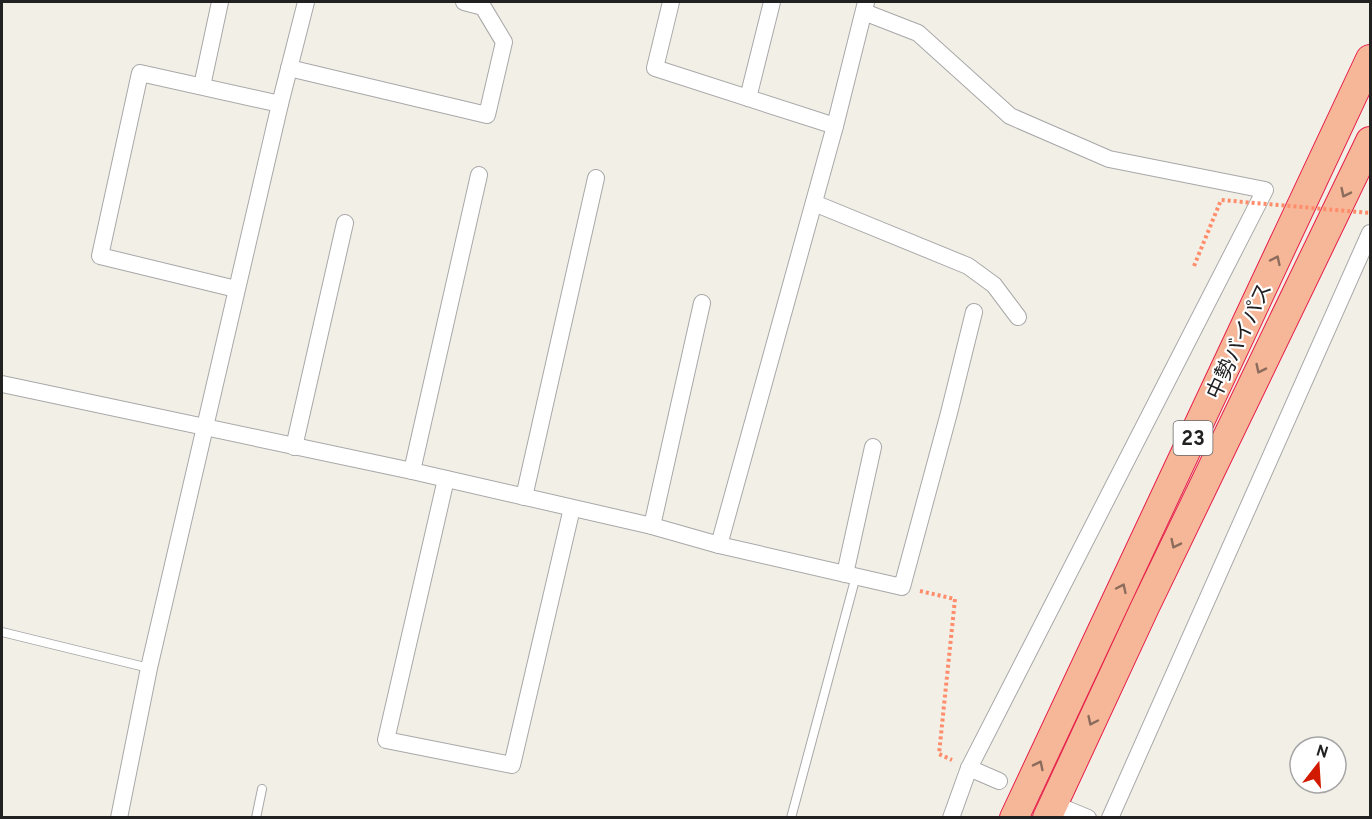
<svg xmlns="http://www.w3.org/2000/svg" width="1372" height="819" viewBox="0 0 1372 819" font-family="Overpass,'Noto Sans JP',sans-serif">
	<rect width="100%" height="100%" fill="#f2efe7"/>
	<g fill="none" stroke-linecap="round" stroke-linejoin="round">
		<g stroke="#a8a8a8" stroke-width="10">
			<g id="service">
				<polyline points="2,632 149,668"/>
				<polyline points="256,818 262,789"/>
				<polyline points="791,818 856,576"/>
			</g>
		</g>
		<g stroke="#a8a8a8" stroke-width="18">
			<g id="minor">
				<polyline points="671,2 655,68 835,126"/>
				<polyline points="864,12 918,33 1010,116 1109,159 1265,190 969,768 951,818"/>
				<polyline points="289,68 487,115 504,42 483,7 464,2"/>
				<polyline points="202,86 220,2"/>
				<polyline points="748,98 772,2"/>
				<polyline points="814,203 968,266 994,285 1018,317"/>
				<polyline points="236,289 100,256 140,73 280,104"/>
				<polyline points="2,384 412,471 652,526 719,545 835,126 866,2"/>
				<polyline points="294,447 345,223"/>
				<polyline points="412,471 479,175"/>
				<polyline points="446,479 386,740 512,765 572,508"/>
				<polyline points="524,497 596,178"/>
				<polyline points="652,526 702,303"/>
				<polyline points="719,545 902,587 949,413 974,312"/>
				<polyline points="845,574 873,447"/>
				<polyline points="969,768 999,781"/>
				<polyline points="1059,806 1088,818"/>
				<polyline points="119,818 149,668 280,104 306,2"/>
				<polyline points="1110,818 1370,233"/>
			</g>
		</g>
		<g stroke="#e61d49" stroke-width="30">
			<g id="trunk">
				<polyline points="1014,818 1370,59"/>
				<polyline points="1047,818 1145,607 1370,141"/>
			</g>
		</g>
		<polyline stroke="#ff8d6b" stroke-width="4" stroke-dasharray="3 3" stroke-linecap="butt" points="920,591 955,599 939,754 952,760"/>
		<use href="#service" stroke="#fff" stroke-width="8"/>
		<use href="#minor" stroke="#fff" stroke-width="16"/>
		<use href="#trunk" stroke="#f6b698" stroke-width="28"/>
		<polyline stroke="#ff8d6b" stroke-width="4" stroke-dasharray="3 3" stroke-linecap="butt" points="1194,266 1221,200 1370,213"/>
	</g>
	<defs><path id="oneway-chevron" d="M-2-3.5L2.5 0L-2 3.5" fill="none" stroke-width="1.6" stroke-linecap="round" stroke-linejoin="round" transform="scale(1.5)"/></defs>
	<g stroke="#8c6c5c">
		<use href="#oneway-chevron" transform="translate(1345 193) rotate(116)"/>
		<use href="#oneway-chevron" transform="translate(1276 260) rotate(-65)"/>
		<use href="#oneway-chevron" transform="translate(1260 369) rotate(116)"/>
		<use href="#oneway-chevron" transform="translate(1175 544) rotate(116)"/>
		<use href="#oneway-chevron" transform="translate(1122 588) rotate(-65)"/>
		<use href="#oneway-chevron" transform="translate(1092 721) rotate(115)"/>
		<use href="#oneway-chevron" transform="translate(1039 765) rotate(-64)"/>
	</g>
	<g text-anchor="middle" stroke-width="4.5" stroke-linejoin="round" paint-order="stroke">
		<rect fill="#fff" stroke="#646464" stroke-width="1.5" x="1173.5" y="421" width="39" height="34" rx="4.5"/>
		<g font-size="20" font-weight="bold" fill="#212121">
			<text x="1193" y="445">23</text>
		</g>
		<g font-size="21" fill="#212121" stroke="#fff">
			<text transform="translate(1239 341) rotate(-65)" y="7">中勢バイパス</text>
		</g>
	</g>
	<rect width="1372" height="819" fill="none" stroke="#212121" stroke-width="6"/>
	<g transform="translate(1318 765) rotate(17)"><circle r="28" fill="#ffffff" stroke="#a6a6a6" stroke-width="1.5"/>
	<path d="M0-4.5L10 22L0 15L-10 22Z" fill="#d21a00"/>
	<text y="-9" font-size="16" font-weight="bold" text-anchor="middle" fill="#212121">N</text>
	</g>
</svg>
